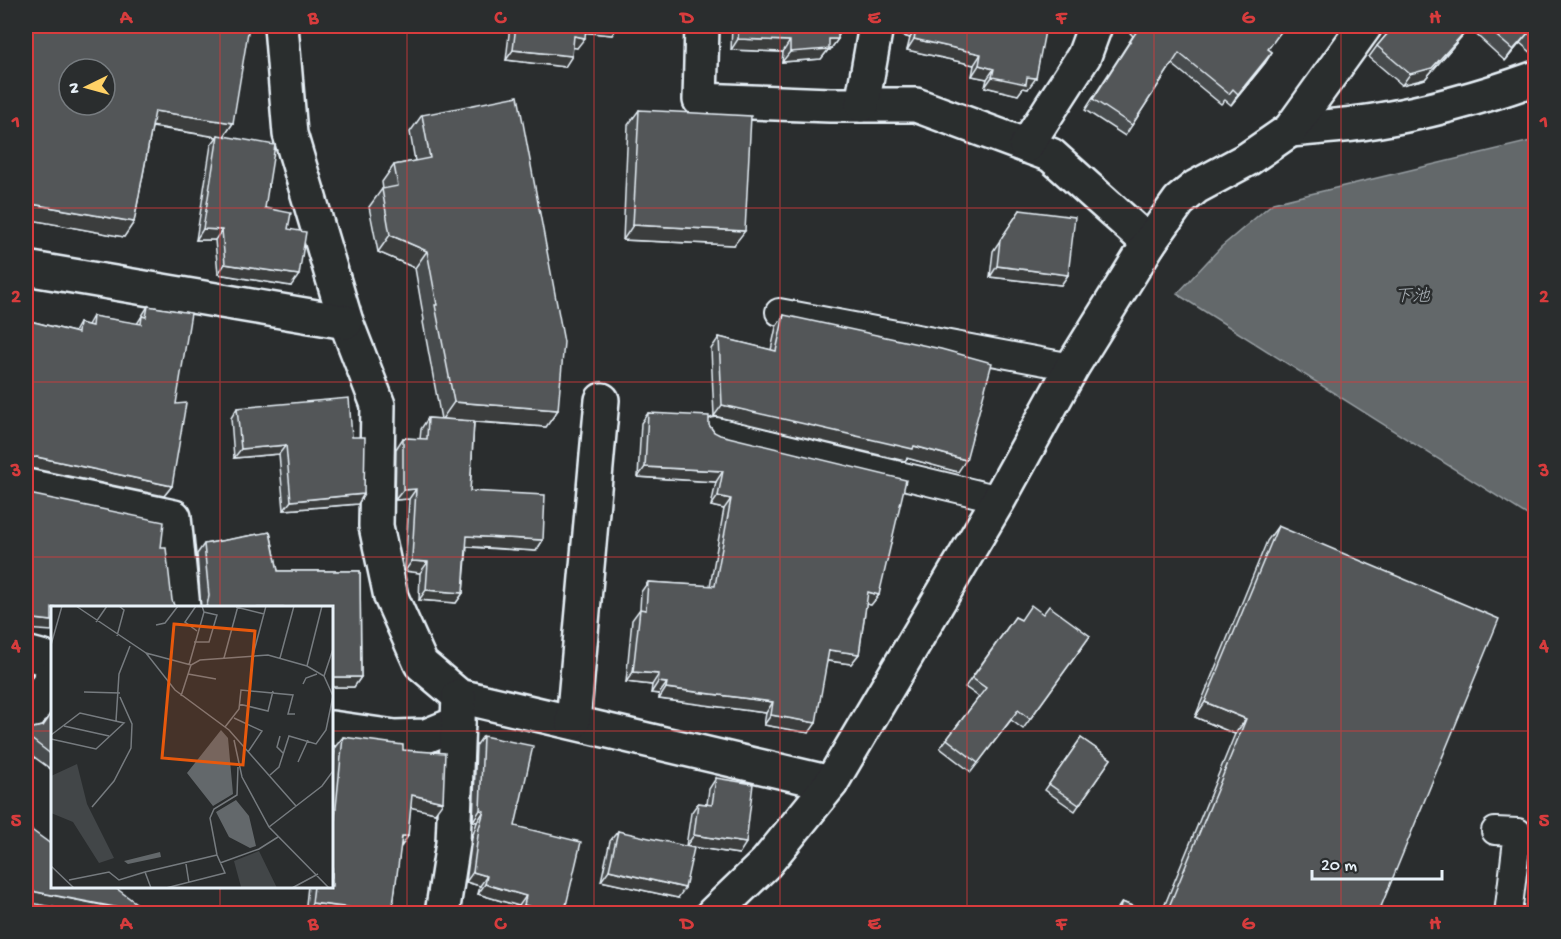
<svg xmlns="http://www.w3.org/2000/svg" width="1561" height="939" viewBox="0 0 1561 939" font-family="'Gochi Hand','Klee One',sans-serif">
	<rect width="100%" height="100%" fill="#2a2d2e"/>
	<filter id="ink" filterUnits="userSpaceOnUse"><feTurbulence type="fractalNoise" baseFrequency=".0167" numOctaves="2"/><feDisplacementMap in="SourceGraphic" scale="12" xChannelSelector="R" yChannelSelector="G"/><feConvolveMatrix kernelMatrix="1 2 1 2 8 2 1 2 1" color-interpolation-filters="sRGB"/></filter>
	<g filter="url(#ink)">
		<polygon fill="#63686b" stroke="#989fa3" stroke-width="1.5" points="1535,140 1535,520 1177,294 1221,247 1273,203"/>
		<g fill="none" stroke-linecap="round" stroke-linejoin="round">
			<g stroke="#e8f1f8" stroke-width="30">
				<g id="lane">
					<polyline points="779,312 1072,367"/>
					<polyline points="716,431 999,499"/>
					<polyline points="1495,831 1518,832 1508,914"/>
				</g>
			</g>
			<g stroke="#e8f1f8" stroke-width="38">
				<g id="street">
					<polyline points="281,26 290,134 346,322 378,405 376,526 391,597 421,664 459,696 831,783"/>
					<polyline points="702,26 700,100 830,105 916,105 1051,155 1149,243"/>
					<polyline points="862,105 876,26"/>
					<path d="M1290,130C1318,127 1346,126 1374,121C1429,112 1483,97 1536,78"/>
					<polyline points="1026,146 1084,56 1095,26"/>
					<polyline points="26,268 346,322"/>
					<polyline points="26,486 174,517 183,608"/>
					<polyline points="26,653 52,660"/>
					<polyline points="26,720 52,677"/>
					<polyline points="573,722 602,400"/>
					<polyline points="332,728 395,737 426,736 458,723"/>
					<polyline points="442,914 453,843 459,696"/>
					<polyline points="713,914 766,863 831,783 999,499 1072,367 1149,243 1179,201 1196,187 1248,159 1290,130 1365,26"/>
				</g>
			</g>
			<use href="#lane" stroke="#2a2d2e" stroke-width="26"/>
			<use href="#street" stroke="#2a2d2e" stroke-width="33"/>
		</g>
		<g fill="#474b4d" stroke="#e8f1f8" stroke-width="1.5">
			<polygon points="26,26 233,123 224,136 265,208 288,229 291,286 218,274 215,240 196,240 211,145 217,137 152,127 134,222 124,237 26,219"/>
			<polygon points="510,26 618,26 612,35 585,32 577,48 573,47 565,67 506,60"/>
			<polygon points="732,26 838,26 838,39 830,50 828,50 821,59 782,62 783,52 731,50"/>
			<polygon points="902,26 1046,26 1028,89 1023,88 1018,95 985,87 987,79 972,76 974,65 907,50 910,38 901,35"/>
			<polygon points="1135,26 1285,26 1268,49 1272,52 1265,63 1231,105 1225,100 1221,104 1172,64 1125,136 1085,110 1133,36 1130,33"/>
			<polygon points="1394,26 1536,26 1536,52 1533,54 1520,43 1505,61 1469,28 1425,79 1402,85 1369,57 1377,46"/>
			<polygon points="639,110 734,245 623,240 628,125"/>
			<polygon points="422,115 558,410 546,427 474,422 470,491 543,540 536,551 467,547 463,593 456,603 419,600 420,573 405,571 409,499 395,500 396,449 403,438 420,439 421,429 428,418 441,419 423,322 424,320 415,268 378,252 369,207 382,189 383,189 382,182 394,165 415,161 410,132"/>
			<polygon points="1020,210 1068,275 1061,285 990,277 993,251"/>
			<polygon points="148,306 176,404 172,486 164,496 30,468 26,468 26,320 74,332 79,323 88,325 93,316 137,324"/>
			<polygon points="784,315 958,472 907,458 905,461 714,416 711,349 719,337 771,350 776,327"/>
			<polygon points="237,408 352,437 364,494 358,504 284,510 279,454 234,458 231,418"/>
			<polygon points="648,413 709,425 714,432 879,595 871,605 866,604 859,654 851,664 827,661 809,733 764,725 766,713 659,699 659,694 651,693 652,685 626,682 632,620 640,609 641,592 648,582 710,586 724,509 711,506 716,482 638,477 641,423"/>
			<polygon points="1278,526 1378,914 1161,914 1235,734 1195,717 1267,541"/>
			<polygon points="270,532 278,571 360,571 361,677 354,687 332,687 332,608 201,608 197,554 204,544"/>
			<polygon points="1043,614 1090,636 1023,729 1011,720 971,772 940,748 979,697 965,687 1015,617 1021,620"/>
			<polygon points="52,713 52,770 26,751 26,726 33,728 43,726"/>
			<polygon points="483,736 515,826 564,914 517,914 519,906 478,894 480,886 466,882 472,838 477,822 473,821 476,746"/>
			<polygon points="343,737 403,750 435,813 411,807 400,847 392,914 305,914 308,886 332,886 332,784 335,747"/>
			<polygon points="1081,738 1111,759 1075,811 1045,790"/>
			<polygon points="716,778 739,854 686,846 691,813 698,803 707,804 709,789"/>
			<polygon points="618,831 678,898 601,881 610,841"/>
			<polygon points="1122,902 1152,914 1114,914"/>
		</g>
		<g fill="#3a3d3e" stroke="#e8f1f8" stroke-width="1.5">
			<polygon points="583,26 618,26 612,35 579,32"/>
			<polygon points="907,26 917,27 910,38 901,35"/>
			<polygon points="1470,26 1471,26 1469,28 1425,79 1402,85 1410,74"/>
			<polygon points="1528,33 1520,43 1505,61 1513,50"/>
			<polygon points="574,36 585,38 577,48 567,47"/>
			<polygon points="738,39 790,41 783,52 731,50"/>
			<polygon points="829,39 838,39 830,50 828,50 821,59 782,62 790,52"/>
			<polygon points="914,39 981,54 974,65 907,50"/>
			<polygon points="513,50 572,56 565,67 506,60"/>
			<polygon points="1272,52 1265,63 1231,105 1238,94"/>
			<polygon points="979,65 994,69 987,79 972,76"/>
			<polygon points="992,77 1027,77 1036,78 1028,89 1023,88 1018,95 985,87"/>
			<polygon points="155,111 233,123 223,138 218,135 217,137 145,125"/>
			<polygon points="26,203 134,222 124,237 26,219"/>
			<polygon points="633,225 745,231 734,245 623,240"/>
			<polygon points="203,229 222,230 215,240 196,240"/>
			<polygon points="390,235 427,251 415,268 378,252"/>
			<polygon points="225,264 299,275 291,286 218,274"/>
			<polygon points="997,266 1068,275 1061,285 990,277"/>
			<polygon points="454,402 558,410 546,427 442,419"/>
			<polygon points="722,405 914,446 966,460 958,472 907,458 905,461 714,416"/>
			<polygon points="286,445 279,454 234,458 241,449"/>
			<polygon points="37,457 172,486 164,496 30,468 26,468 26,459 28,458"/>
			<polygon points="645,467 723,471 716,482 638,477"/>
			<polygon points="416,489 409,499 395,500 403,490"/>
			<polygon points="364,494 358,504 284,510 291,501"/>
			<polygon points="718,496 731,499 724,509 711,506"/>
			<polygon points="467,536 543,540 536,551 460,546"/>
			<polygon points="412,561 428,562 420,573 405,571"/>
			<polygon points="426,590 463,593 456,603 419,600"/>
			<polygon points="868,592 879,595 871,605 861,603"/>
			<polygon points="26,618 52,621 52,631 26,629"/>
			<polygon points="829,650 859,654 851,664 822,660"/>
			<polygon points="633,672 659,674 652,685 626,682"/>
			<polygon points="332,677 361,677 354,687 332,687"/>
			<polygon points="658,682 667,683 659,694 651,693"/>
			<polygon points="666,688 773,702 766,713 659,699"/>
			<polygon points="1205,702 1246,719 1235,734 1195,717"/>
			<polygon points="771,715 816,723 809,733 764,725"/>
			<polygon points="412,795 443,802 435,813 405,806"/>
			<polygon points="480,810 484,811 477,822 473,821"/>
			<polygon points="694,835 746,843 739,854 686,846"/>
			<polygon points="402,836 408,836 401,847"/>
			<polygon points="609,870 685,888 678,898 601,881"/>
			<polygon points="473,872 487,876 480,886 466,882"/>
			<polygon points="485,884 526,896 519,906 478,894"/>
			<polygon points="26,890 147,914 87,914 26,902"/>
			<polygon points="312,903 392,913 305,914"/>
			<polygon points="524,905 559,914 518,914"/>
		</g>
		<g fill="#535759" stroke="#e8f1f8" stroke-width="1.5" fill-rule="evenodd">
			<path d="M26,26H249L233,123L155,111L134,222L26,203ZM69,69H105V105H69Z"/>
			<polygon points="516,26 586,26 585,38 574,36 572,56 513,50"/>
			<polygon points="739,26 838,26 838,39 829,39 829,49 790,52 790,41 738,39"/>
			<polygon points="911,26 1046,26 1036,78 1027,77 1026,84 992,77 994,69 979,65 981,54 914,39 917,27"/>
			<polygon points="1140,26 1285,26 1268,49 1272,52 1238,94 1233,89 1229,94 1179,53 1132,125 1093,99"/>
			<polygon points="1394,26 1470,26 1432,68 1410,74 1377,46"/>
			<polygon points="1485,26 1536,26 1536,40 1528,33 1513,50"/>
			<polygon points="518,96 564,342 558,410 454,402 435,305 437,305 427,251 390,235 382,189 398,186 394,165 430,158 422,115"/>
			<polygon points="639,110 751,116 745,231 633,225"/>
			<polygon points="218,135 275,145 265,208 291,213 288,229 306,232 299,275 225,264 222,230 203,229"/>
			<polygon points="1020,210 1075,217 1068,275 997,266 1000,240"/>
			<polygon points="148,306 191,313 176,404 186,403 172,486 37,457 28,458 26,459 26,410 27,403 26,402 26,320 78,333 79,323 92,326 93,316 141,324 142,316 146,317"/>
			<polygon points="784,315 941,349 992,363 966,460 914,446 913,449 722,405 719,337 776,351"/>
			<polygon points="349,398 352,437 365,437 364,494 291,501 286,445 241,449 237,408"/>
			<polygon points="648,413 709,416 709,425 714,432 720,435 906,480 879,595 868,592 859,654 829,650 816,723 771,715 773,702 666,688 667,683 658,682 659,674 633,672 640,609 646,610 648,582 715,586 731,499 718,496 723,471 645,467"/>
			<polygon points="428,418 474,421 470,491 545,495 543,540 467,536 463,593 426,590 428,562 412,561 412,558 416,489 403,490 403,438 427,439"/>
			<polygon points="26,492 29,494 164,522 161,548 166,548 172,600 175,608 52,608 52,621 26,618"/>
			<polygon points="1278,526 1499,619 1378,914 1166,914 1246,719 1205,702"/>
			<polygon points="270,532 278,571 360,571 361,677 332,677 332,608 205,608 207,605 209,596 204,544"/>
			<polygon points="1031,605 1043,614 1049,606 1090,636 1030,719 1018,710 978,763 947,739 986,688 972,678 1015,617 1021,620"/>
			<polygon points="52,713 52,755 26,735 26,726 33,728 43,726"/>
			<polygon points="483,736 533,746 515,826 581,842 564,914 559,914 524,905 526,896 485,884 487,876 473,872 479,828 484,811 480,810"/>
			<polygon points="343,737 403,745 403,750 445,753 443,802 412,795 408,836 402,836 392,913 312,903 314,886 332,886 332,847"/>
			<polygon points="1081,738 1111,759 1079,805 1049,784"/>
			<polygon points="716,778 753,784 746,843 694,835 698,803 712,805"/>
			<polygon points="26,826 52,845 52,886 113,886 151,914 26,890"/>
			<polygon points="618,831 694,848 685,888 609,870"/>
			<polygon points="26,897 43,914 26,914"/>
			<polygon points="1122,902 1152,914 1118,914"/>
		</g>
	</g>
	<path fill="none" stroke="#d83c3d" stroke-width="1.5" stroke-opacity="0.55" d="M220,26V608M407,26V914M594,26V914M780,26V914M967,26V914M1154,26V914M1341,26V914M26,208H1536M26,382H1536M26,557H1536M26,731H52M332,731H1536M220,886V914"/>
	<g text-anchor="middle" stroke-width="5" stroke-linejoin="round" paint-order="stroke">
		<g font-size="18" font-style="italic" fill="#acb3b9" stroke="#2a2d2e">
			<text x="1412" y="301">下池</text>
		</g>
	</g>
	<g transform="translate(51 606)">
		<rect width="282" height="282" fill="#2a2d2e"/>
		<path d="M26,158L36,198L63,252L48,257L22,216L0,207V170ZM208,245L226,282L190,281L183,255Z" fill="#424648"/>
		<path d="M170,124L177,132L182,188L162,200L136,167ZM185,194L198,210L205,240L199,242L178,231L165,206ZM109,246L110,251L77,258L73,255Z" fill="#63686b"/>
		<path fill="none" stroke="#767b7f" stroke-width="1.5" d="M25,0L95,47L124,84L178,124L245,200M145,0L134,16L146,25M185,1L213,8M45,16L56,0M105,19L114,17L127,0M66,30L73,4L68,0M143,36H158L166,9L153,6L151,0M0,39L11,0M95,47L140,59M202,49L215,0M173,52L187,0M229,52L243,0M138,59L153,6M256,60L271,0M137,68L165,73M273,70L282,43M252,78L255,72L266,68M33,86L69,87M130,90L140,59L149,54L217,49L256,60L273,70L282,90L275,124L265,138L238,130L228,161L219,169M188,98L217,105L222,85M183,112L211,125L197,146M65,115L68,68L79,40M13,120L58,130M174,121L188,103L190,84L242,89L237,108H244M0,129L29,107L73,117L45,143L0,133M229,130L226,141L232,147M183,134L191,171L218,221L278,282M247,156L257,134M41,201L63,175L80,142L81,118L69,91M218,221L271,180L282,165M169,257L208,243L227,231M135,258L138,277M0,260L23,282M94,266L166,249M18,274L58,266L68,274L94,266L100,282M115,282L174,267L166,249L159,212L163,203L186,189L187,161M241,282L267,268"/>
		<path fill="#e8590c" fill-opacity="0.15" stroke="#e8590c" stroke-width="3" d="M123,18L204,25L192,159L111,152Z"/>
		<rect width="282" height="282" fill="none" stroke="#e8f1f8" stroke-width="3"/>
	</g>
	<rect width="1561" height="939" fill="none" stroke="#2a2d2e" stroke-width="66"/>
	<g transform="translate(87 87) rotate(265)"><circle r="28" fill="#2a2d2e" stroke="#767b7f" stroke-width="1.5"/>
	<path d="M0-4.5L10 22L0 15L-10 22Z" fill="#ffd166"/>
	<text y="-9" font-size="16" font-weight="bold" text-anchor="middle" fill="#e8f1f8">N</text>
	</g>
	<path d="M1312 870v9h130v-9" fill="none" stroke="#e8f1f8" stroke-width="3"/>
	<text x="1321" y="870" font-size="18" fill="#e8f1f8" stroke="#2a2d2e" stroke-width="4.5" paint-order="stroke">20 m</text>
	<rect x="33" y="33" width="1495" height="873" fill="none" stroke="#d83c3d" stroke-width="2"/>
	<g font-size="20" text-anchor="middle" font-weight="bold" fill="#d83c3d">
		<text x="126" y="23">A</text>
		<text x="313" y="23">B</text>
		<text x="500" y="23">C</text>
		<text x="687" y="23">D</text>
		<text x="874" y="23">E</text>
		<text x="1061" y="23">F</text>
		<text x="1248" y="23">G</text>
		<text x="1435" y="23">H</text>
		<text x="16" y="127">1</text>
		<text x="1544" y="127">1</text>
		<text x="16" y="302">2</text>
		<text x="1544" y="302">2</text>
		<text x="16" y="476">3</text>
		<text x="1544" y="476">3</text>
		<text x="16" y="651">4</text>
		<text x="1544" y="651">4</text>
		<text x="16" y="826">5</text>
		<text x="1544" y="826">5</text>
		<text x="126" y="929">A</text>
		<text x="313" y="929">B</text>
		<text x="500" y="929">C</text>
		<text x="687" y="929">D</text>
		<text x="874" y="929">E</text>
		<text x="1061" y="929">F</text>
		<text x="1248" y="929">G</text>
		<text x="1435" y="929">H</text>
	</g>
</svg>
